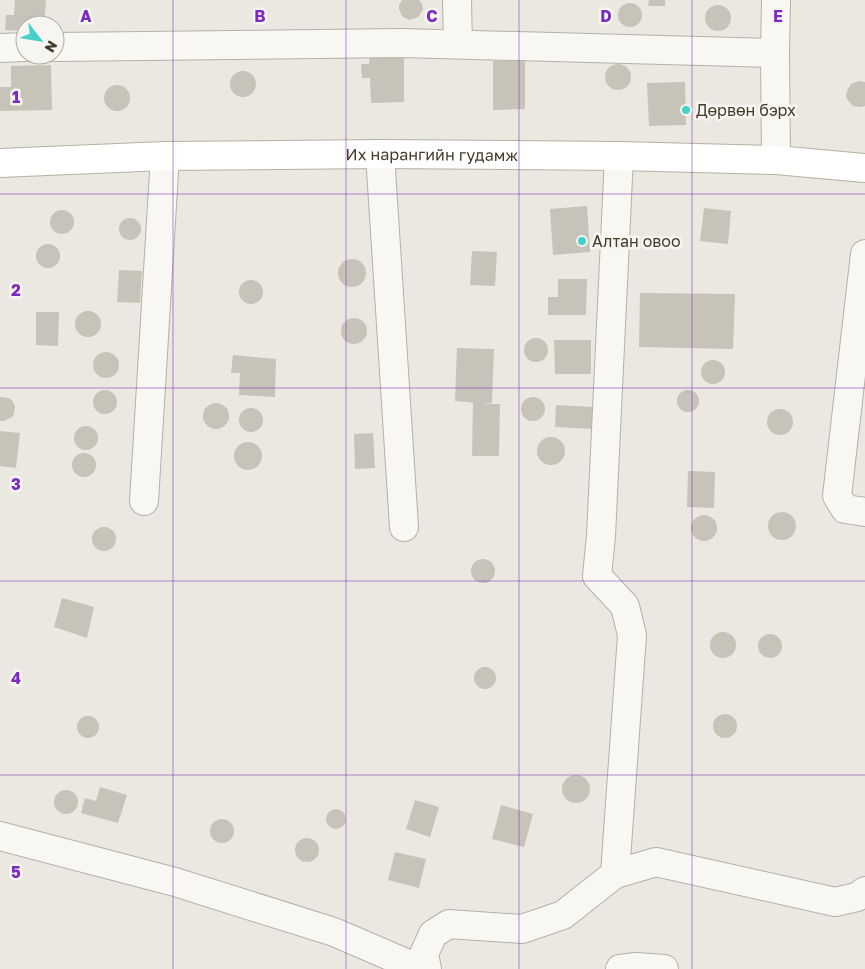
<svg xmlns="http://www.w3.org/2000/svg" width="865" height="969" viewBox="0 0 865 969" font-family="'Golos Text',sans-serif">
	<rect width="100%" height="100%" fill="#eae8e1"/>
	<g fill="#c7c3b9">
		<polygon points="15,0 46,0 44,25 25,25 25,31 5,30 6,15 14,15"/>
		<polygon points="402,0 419,0 422,4 423,9 419,16 416,18 409,20 402,16 399,9 399,5"/>
		<polygon points="649,0 665,0 665,6 648,6"/>
		<circle cx="630" cy="15" r="12"/>
		<circle cx="718" cy="18" r="13"/>
		<polygon points="404,53 404,102 371,103 370,78 362,78 361,64 369,64 370,54"/>
		<polygon points="493,61 525,61 525,109 493,110"/>
		<circle cx="618" cy="77" r="13"/>
		<polygon points="51,65 52,110 0,111 0,87 11,87 11,66"/>
		<circle cx="243" cy="84" r="13"/>
		<polygon points="859,81 865,82 865,106 861,107 853,106 847,99 846,95 847,91 851,84"/>
		<polygon points="685,82 686,125 649,126 647,83"/>
		<circle cx="117" cy="98" r="13"/>
		<polygon points="587,206 590,252 553,255 550,209"/>
		<polygon points="704,208 731,211 728,244 700,241"/>
		<circle cx="62" cy="222" r="12"/>
		<circle cx="130" cy="229" r="11"/>
		<circle cx="48" cy="256" r="12"/>
		<polygon points="472,251 497,252 495,286 470,285"/>
		<circle cx="352" cy="273" r="14"/>
		<polygon points="119,270 142,271 140,303 117,302"/>
		<polygon points="558,279 587,279 586,315 548,315 548,297 558,297"/>
		<circle cx="251" cy="292" r="12"/>
		<polygon points="640,293 735,294 733,349 639,347"/>
		<circle cx="88" cy="324" r="13"/>
		<polygon points="36,312 59,312 58,346 36,345"/>
		<circle cx="354" cy="331" r="13"/>
		<circle cx="536" cy="350" r="12"/>
		<polygon points="554,340 591,340 591,374 555,374"/>
		<polygon points="457,348 494,349 492,403 482,404 500,404 499,456 472,456 473,403 468,402 455,401"/>
		<circle cx="106" cy="365" r="13"/>
		<polygon points="233,355 276,359 275,397 239,395 240,373 231,373"/>
		<circle cx="713" cy="372" r="12"/>
		<circle cx="688" cy="401" r="11"/>
		<circle cx="105" cy="402" r="12"/>
		<circle cx="533" cy="409" r="12"/>
		<polygon points="0,397 8,398 12,400 15,406 14,414 12,417 4,421 0,421"/>
		<circle cx="216" cy="416" r="13"/>
		<polygon points="556,405 594,407 593,429 555,427"/>
		<circle cx="251" cy="420" r="12"/>
		<circle cx="780" cy="422" r="13"/>
		<circle cx="86" cy="438" r="12"/>
		<polygon points="0,431 20,433 16,468 0,466"/>
		<polygon points="373,433 375,468 355,469 354,434"/>
		<circle cx="551" cy="451" r="14"/>
		<circle cx="248" cy="456" r="14"/>
		<circle cx="84" cy="465" r="12"/>
		<polygon points="688,471 715,472 714,508 687,507"/>
		<circle cx="782" cy="526" r="14"/>
		<circle cx="704" cy="528" r="13"/>
		<circle cx="104" cy="539" r="12"/>
		<circle cx="483" cy="571" r="12"/>
		<polygon points="62,598 94,607 87,638 54,627"/>
		<circle cx="723" cy="645" r="13"/>
		<circle cx="770" cy="646" r="12"/>
		<circle cx="485" cy="678" r="11"/>
		<circle cx="725" cy="726" r="12"/>
		<circle cx="88" cy="727" r="11"/>
		<circle cx="576" cy="789" r="14"/>
		<polygon points="100,787 127,795 118,823 81,813 85,798 96,801"/>
		<circle cx="66" cy="802" r="12"/>
		<polygon points="415,800 439,807 430,837 406,829"/>
		<polygon points="501,805 533,814 524,847 492,839"/>
		<circle cx="336" cy="819" r="10"/>
		<circle cx="222" cy="831" r="12"/>
		<circle cx="307" cy="850" r="12"/>
		<polygon points="395,852 426,859 419,888 388,880"/>
	</g>
	<g fill="none" stroke-linecap="round" stroke-linejoin="round">
		<g stroke="#b4b1a6" stroke-width="30">
			<g id="minor">
				<polyline points="457,0 458,44"/>
				<polyline points="776,0 775,53 776,160"/>
				<polyline points="55,47 402,43 775,53"/>
				<polyline points="0,48 25,47"/>
				<polyline points="380,154 404,527"/>
				<polyline points="865,254 837,496 845,509 865,512"/>
				<polyline points="144,501 165,156"/>
				<polyline points="0,836 175,882 334,932 420,969"/>
				<polyline points="615,874 632,635 625,606 597,576 601,536 619,156"/>
				<polyline points="427,969 424,954 433,934 449,924 522,929 563,915 615,874 656,862 835,902 857,897 865,891"/>
				<polyline points="620,969 636,967 664,969"/>
			</g>
		</g>
		<g stroke="#b6b0a1" stroke-width="30">
			<g id="major">
				<path id="s1" d="M0,163L165,156L380,154L619,156L776,160L865,168"/>
			</g>
		</g>
		<use href="#minor" stroke="#f8f7f4" stroke-width="28"/>
		<use href="#major" stroke="#fff" stroke-width="28"/>
	</g>
	<path fill="none" stroke="#7b2cbf" stroke-width="1" stroke-opacity="0.55" d="M173,0V969M346,0V969M519,0V969M692,0V969M0,194H865M0,388H865M0,581H865M0,775H865"/>
	<g fill="#46d0c9" stroke="#f7f5f1" stroke-width="2">
		<circle cx="686" cy="110" r="5"/>
		<circle cx="582" cy="241" r="5"/>
	</g>
	<g text-anchor="middle" stroke-width="5" stroke-linejoin="round" paint-order="stroke">
		<g font-size="16" fill="#423c29" stroke="#f7f5f1" text-anchor="start">
			<text x="696" y="116">Дөрвөн бэрх</text>
			<text x="592" y="247">Алтан овоо</text>
		</g>
		<g font-size="16" fill="#423c29" stroke="#f7f5f1">
			<text dy="6" stroke="none"><textPath href="#s1" startOffset="432">Их нарангийн гудамж</textPath></text>
		</g>
	</g>
	<g font-size="16" text-anchor="middle" font-weight="bold" fill="#7b2cbf" stroke="#f7f5f1" stroke-width="5" stroke-linejoin="round" paint-order="stroke">
		<text x="86" y="22">A</text>
		<text x="260" y="22">B</text>
		<text x="432" y="22">C</text>
		<text x="606" y="22">D</text>
		<text x="778" y="22">E</text>
		<text x="16" y="103">1</text>
		<text x="16" y="296">2</text>
		<text x="16" y="490">3</text>
		<text x="16" y="684">4</text>
		<text x="16" y="878">5</text>
	</g>
	<g transform="translate(40 40) rotate(121)"><circle r="24" fill="#f7f5f1" stroke="#afaba1"/>
	<path d="M0-4L9 19L0 12L-9 19Z" fill="#46d0c9"/>
	<text y="-8" font-size="14" font-weight="bold" text-anchor="middle" fill="#423c29">N</text>
	</g>
</svg>
